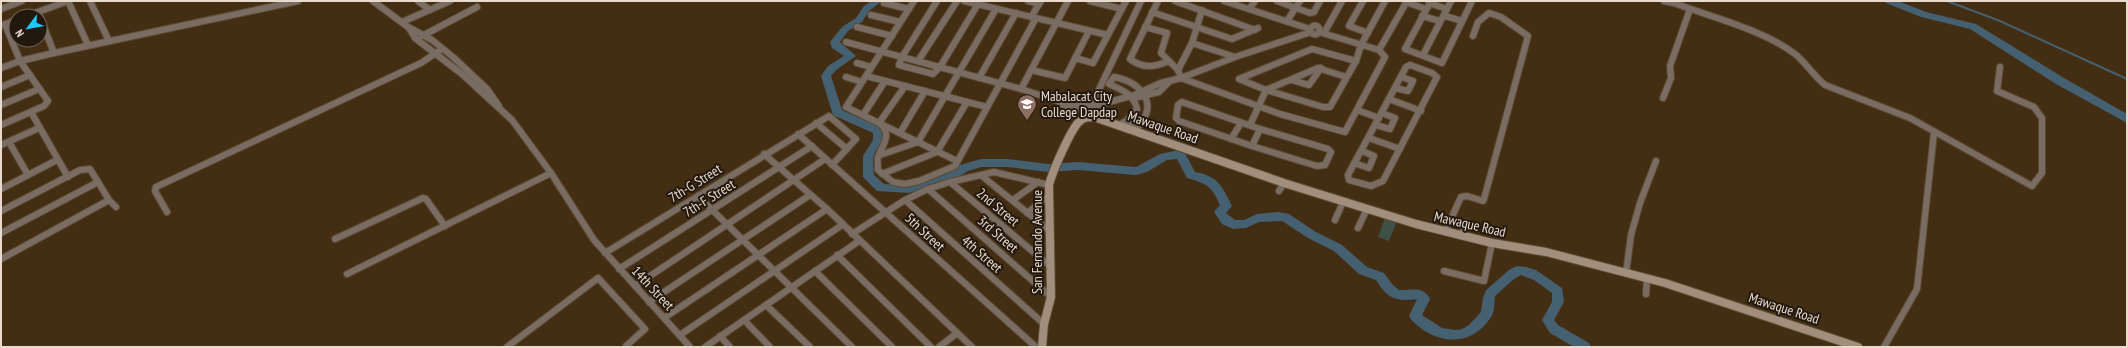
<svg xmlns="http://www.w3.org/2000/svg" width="2128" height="348" viewBox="0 0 2128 348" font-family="'PT Sans Narrow',sans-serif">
	<rect width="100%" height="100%" fill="#432e14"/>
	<polygon fill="#3f5046" points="1385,217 1397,221 1389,241 1378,237"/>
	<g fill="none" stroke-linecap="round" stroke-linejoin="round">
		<polyline stroke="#446071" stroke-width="2" points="1947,1 2000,21 2127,79"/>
		<g fill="#446071" fill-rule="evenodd">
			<path d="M871,1H882L869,11L862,22L848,31L840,42L856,56L836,70L831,76L842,110L882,128C888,140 877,146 874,155C872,161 874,170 874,175L884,184L909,185L945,174L960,165L981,159H1007L1048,164L1078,162L1136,167L1160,154L1179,150L1185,153L1195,172C1218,176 1222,186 1232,206L1226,213L1235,220H1244L1257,214L1278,212L1289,214L1316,232L1342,245L1367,267L1384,273L1392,284L1399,290C1411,291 1423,285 1430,299L1422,315L1442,328L1456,330L1462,329L1469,325L1481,312L1483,298L1486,290L1509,270L1517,266L1526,267L1536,270L1562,288L1564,302L1554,320L1558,325L1589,343L1591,347H1574L1550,333L1542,320L1552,302V293L1534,280L1521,275L1514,279L1495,296C1494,303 1495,311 1491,317C1475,343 1446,346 1422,329C1417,325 1412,322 1409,316L1417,299C1395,302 1387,298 1376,280L1359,274L1334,251L1308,238L1282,221L1259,222L1246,228L1233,229L1222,224L1214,212L1220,205C1211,185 1207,184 1187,178L1177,159L1167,160L1147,172L1136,175L1078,170L1048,172L1007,167H981L968,171L953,180L909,193L877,191L863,177V156L873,140V133L833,115L821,76L828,66L844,56L832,48L830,42L842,27L856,18L863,7Z"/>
			<polygon points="1884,1 1898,1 1926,12 1976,24 2064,78 2127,114 2127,123 2056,84 1970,29 1921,17 1886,3"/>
		</g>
		<g stroke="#5d4a31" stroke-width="8">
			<g id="street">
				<polyline points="90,1 109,41"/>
				<polyline points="373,1 408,27 432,40 453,57 487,89 499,106"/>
				<polyline points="418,1 430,10"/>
				<polyline points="914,1 846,107 957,161"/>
				<polyline points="937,1 902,57 899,65 933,74 940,67 978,4"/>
				<polyline points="964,1 1108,35"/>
				<polyline points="1028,1 1039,4"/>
				<polyline points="1090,1 1122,9"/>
				<path d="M1158,1L1130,59C1143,69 1155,67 1169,61"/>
				<polyline points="1175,1 1255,30"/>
				<polyline points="1224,1 1310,29"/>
				<polyline points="1277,1 1310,13 1314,12 1320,1"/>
				<polyline points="1363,1 1349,26 1368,33"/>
				<polyline points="1431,1 1405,49 1442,63 1472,1"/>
				<polyline points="1664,1 1674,3"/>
				<path d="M1675,1L1674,3C1711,17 1764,30 1795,54C1806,63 1814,76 1825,85L1910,118L2032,186L2042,173V118L2034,107L1997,91L2000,67"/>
				<polyline points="1406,2 1426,9"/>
				<polyline points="884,3 909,9"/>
				<polyline points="1429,3 1447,9"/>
				<polyline points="1,9 22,1"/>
				<polyline points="1249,9 1255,1"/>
				<polyline points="1152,12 1232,39 1258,28"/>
				<polyline points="871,15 900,22"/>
				<polyline points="27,16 68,1 88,45"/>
				<polyline points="1422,16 1440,21"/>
				<polyline points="1445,16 1462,21"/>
				<polyline points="40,17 54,53"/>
				<polyline points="1031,17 1041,1"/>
				<polyline points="1287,21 1300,1"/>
				<polyline points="402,22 450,1"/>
				<polyline points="3,25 16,20"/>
				<circle cx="1315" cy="30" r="4.5"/>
				<polyline points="857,27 892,36"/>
				<polyline points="1145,27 1167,33 1161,53 1178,70 1181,78 1280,114 1345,132 1385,57 1379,50 1319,32"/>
				<polyline points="409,28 415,38 462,74 512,120 551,173 594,240 690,347"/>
				<polyline points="1324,33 1342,1"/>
				<polyline points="422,36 477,7"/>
				<polyline points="846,42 1021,89 1058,101 1091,107 1131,96"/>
				<polyline points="1192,43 1235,57"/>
				<polygon points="1312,49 1356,61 1330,107 1323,107 1266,90 1239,79"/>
				<polyline points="1379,50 1407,1"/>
				<polyline points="1423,55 1451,1"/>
				<polyline points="1075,58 1093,63 1126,1"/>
				<polyline points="918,61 957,1"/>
				<polyline points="1356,61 1361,45 1385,1"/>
				<polyline points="857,63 871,67"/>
				<polygon points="1410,65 1432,73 1437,77 1383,181 1371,186 1349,180 1348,175 1406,67"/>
				<polyline points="1,68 20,61 54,53 298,1"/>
				<polyline points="1031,70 1065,78 1089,31"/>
				<polyline points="1178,70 1192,43 1202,10"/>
				<polyline points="866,76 987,107"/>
				<polyline points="846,77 862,82"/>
				<path d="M1114,77C1140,82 1159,102 1139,126L1126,121L1137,109C1134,94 1122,90 1109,84Z"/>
				<polyline points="979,78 1016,13"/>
				<polyline points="1292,80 1309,85 1321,68"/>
				<path d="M905,86L879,123C893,134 883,144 878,157C877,161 878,166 878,170L893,182L905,184L919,181L955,166L1036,18"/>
				<polyline points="1,87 30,75"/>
				<polyline points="1395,88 1408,91 1413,81 1402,77"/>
				<polyline points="1021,89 1068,1"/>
				<polyline points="1132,96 1161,83 1181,78 1235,57 1311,32"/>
				<polyline points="1134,98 1159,92 1168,83"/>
				<polyline points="1663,98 1671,78 1670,66 1690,9"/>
				<polyline points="1389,99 1421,111"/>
				<polyline points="1058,101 1066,107 1088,113"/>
				<polyline points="1,105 39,89"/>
				<polyline points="1357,110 1379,118"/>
				<polyline points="31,112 68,177"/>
				<polyline points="863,115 885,81"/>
				<polyline points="1086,117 1141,1"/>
				<polyline points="816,123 847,149"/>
				<polyline points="1,125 44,106 48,101 20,61 5,24"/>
				<polyline points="1119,125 1126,121"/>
				<polyline points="1250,125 1266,90 1318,68 1346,77"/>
				<polyline points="1376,125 1390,129 1395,118 1382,113"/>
				<polyline points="900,133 925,91"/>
				<polyline points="798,134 1036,347"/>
				<polyline points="1369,138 1400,149"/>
				<polyline points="1231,139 1241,123"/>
				<polyline points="9,142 28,175"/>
				<polyline points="1,145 39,128"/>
				<polyline points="1252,146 1317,166 1325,165 1331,152 1328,149 1260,129"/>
				<polyline points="1252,146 1179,121 1176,118 1178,105 1182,102 1260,129"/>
				<polyline points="1252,146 1260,129"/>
				<polyline points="764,154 827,209 972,347"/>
				<polyline points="880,155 918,142 996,9"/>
				<polyline points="1354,163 1369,168 1374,156 1362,151"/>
				<polyline points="882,174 937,152 967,102"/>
				<polyline points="982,176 1050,231"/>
				<polyline points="950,182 1049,265"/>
				<polyline points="1,189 57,160"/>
				<polyline points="928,189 1051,297"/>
				<polyline points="1279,191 1284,183"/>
				<polyline points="698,196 852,347"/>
				<polyline points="905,200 1044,324"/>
				<polyline points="1013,200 1038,182"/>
				<polyline points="1,211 80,170 90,169 109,200 116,207"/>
				<polyline points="167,212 155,191 156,187 421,63 442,49"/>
				<polyline points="1027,213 1048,197"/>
				<polyline points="1335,220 1343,202"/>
				<polyline points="1358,228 1367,209"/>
				<polyline points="1445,232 1461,197 1467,196 1483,201 1484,199 1528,36 1501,17 1489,13 1478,22 1473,36"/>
				<polyline points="1,233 98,182"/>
				<polyline points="852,234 905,200 928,189 950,182 994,172 1049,185"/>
				<polyline points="1461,236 1466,222"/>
				<polyline points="335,239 423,198 426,199 445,226"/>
				<polyline points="605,253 829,116 856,139 832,165"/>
				<polyline points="837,255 931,347"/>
				<polyline points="1,259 109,200"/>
				<polyline points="619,269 812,146"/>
				<polyline points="815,271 892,347"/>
				<polyline points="1444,271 1484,281 1492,243"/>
				<polyline points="1626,273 1631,235 1640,203 1656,161"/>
				<polyline points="347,274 551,173"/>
				<polyline points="635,286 825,159"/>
				<polyline points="1646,294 1647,279"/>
				<polyline points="649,302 810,195"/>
				<polyline points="766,305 810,347"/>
				<polyline points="664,318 827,209"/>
				<polyline points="744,320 770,347"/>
				<polyline points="680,335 842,225"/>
				<polyline points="720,336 730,347"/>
				<polyline points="507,347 598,278 645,329 626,346"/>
				<polyline points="705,347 859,241"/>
				<polyline points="939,347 956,334"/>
				<polyline points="1884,347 1917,289 1934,133"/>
			</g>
		</g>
		<g stroke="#5d4a31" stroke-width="10">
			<path id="secondary" d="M1042,347L1044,324L1051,297L1049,185C1052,173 1071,128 1080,121C1084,117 1088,117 1094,117L1284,183L1416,224L1492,243L1546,252L1665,283L1858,347"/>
		</g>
		<use href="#street" stroke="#796d63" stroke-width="6"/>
		<use href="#secondary" stroke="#a18e7d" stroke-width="8"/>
	</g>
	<defs>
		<g id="university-pin" transform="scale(1)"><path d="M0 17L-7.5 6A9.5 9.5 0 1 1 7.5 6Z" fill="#8d6e63" stroke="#22180e"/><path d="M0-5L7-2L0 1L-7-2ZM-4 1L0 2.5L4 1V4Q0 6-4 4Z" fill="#fff"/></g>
	</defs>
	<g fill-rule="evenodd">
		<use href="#university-pin" x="1027" y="104"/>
	</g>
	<g text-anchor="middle" stroke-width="4" stroke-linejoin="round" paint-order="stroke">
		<g font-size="14" fill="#e8dacc" stroke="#22180e" text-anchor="start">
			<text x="1041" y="101">Mabalacat City<tspan x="1041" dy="16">College Dapdap</tspan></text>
		</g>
		<g font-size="14" fill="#e8dacc" stroke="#22180e">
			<text transform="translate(1163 127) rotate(19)" y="5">Mawaque Road</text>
			<text transform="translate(695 183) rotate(-32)" y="5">7th-G Street</text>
			<text transform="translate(709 198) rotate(-32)" y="5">7th-F Street</text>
			<text transform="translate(998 207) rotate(40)" y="5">2nd Street</text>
			<text transform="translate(1470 224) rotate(13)" y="5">Mawaque Road</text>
			<text transform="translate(925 232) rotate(43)" y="5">5th Street</text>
			<text transform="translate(998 234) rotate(41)" y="5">3rd Street</text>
			<text transform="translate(1037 242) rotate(-90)" y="5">San Fernando Avenue</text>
			<text transform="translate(982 254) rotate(41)" y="5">4th Street</text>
			<text transform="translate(653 288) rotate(47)" y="5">14th Street</text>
			<text transform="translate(1784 308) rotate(18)" y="5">Mawaque Road</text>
		</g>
	</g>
	<rect width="2128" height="348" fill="none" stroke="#e8dacc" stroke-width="4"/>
	<g transform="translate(28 28) rotate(238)"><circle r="19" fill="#22180e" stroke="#71665a"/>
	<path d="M0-3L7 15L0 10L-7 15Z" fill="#18cafc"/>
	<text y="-6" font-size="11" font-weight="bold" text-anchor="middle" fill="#e8dacc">N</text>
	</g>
</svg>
